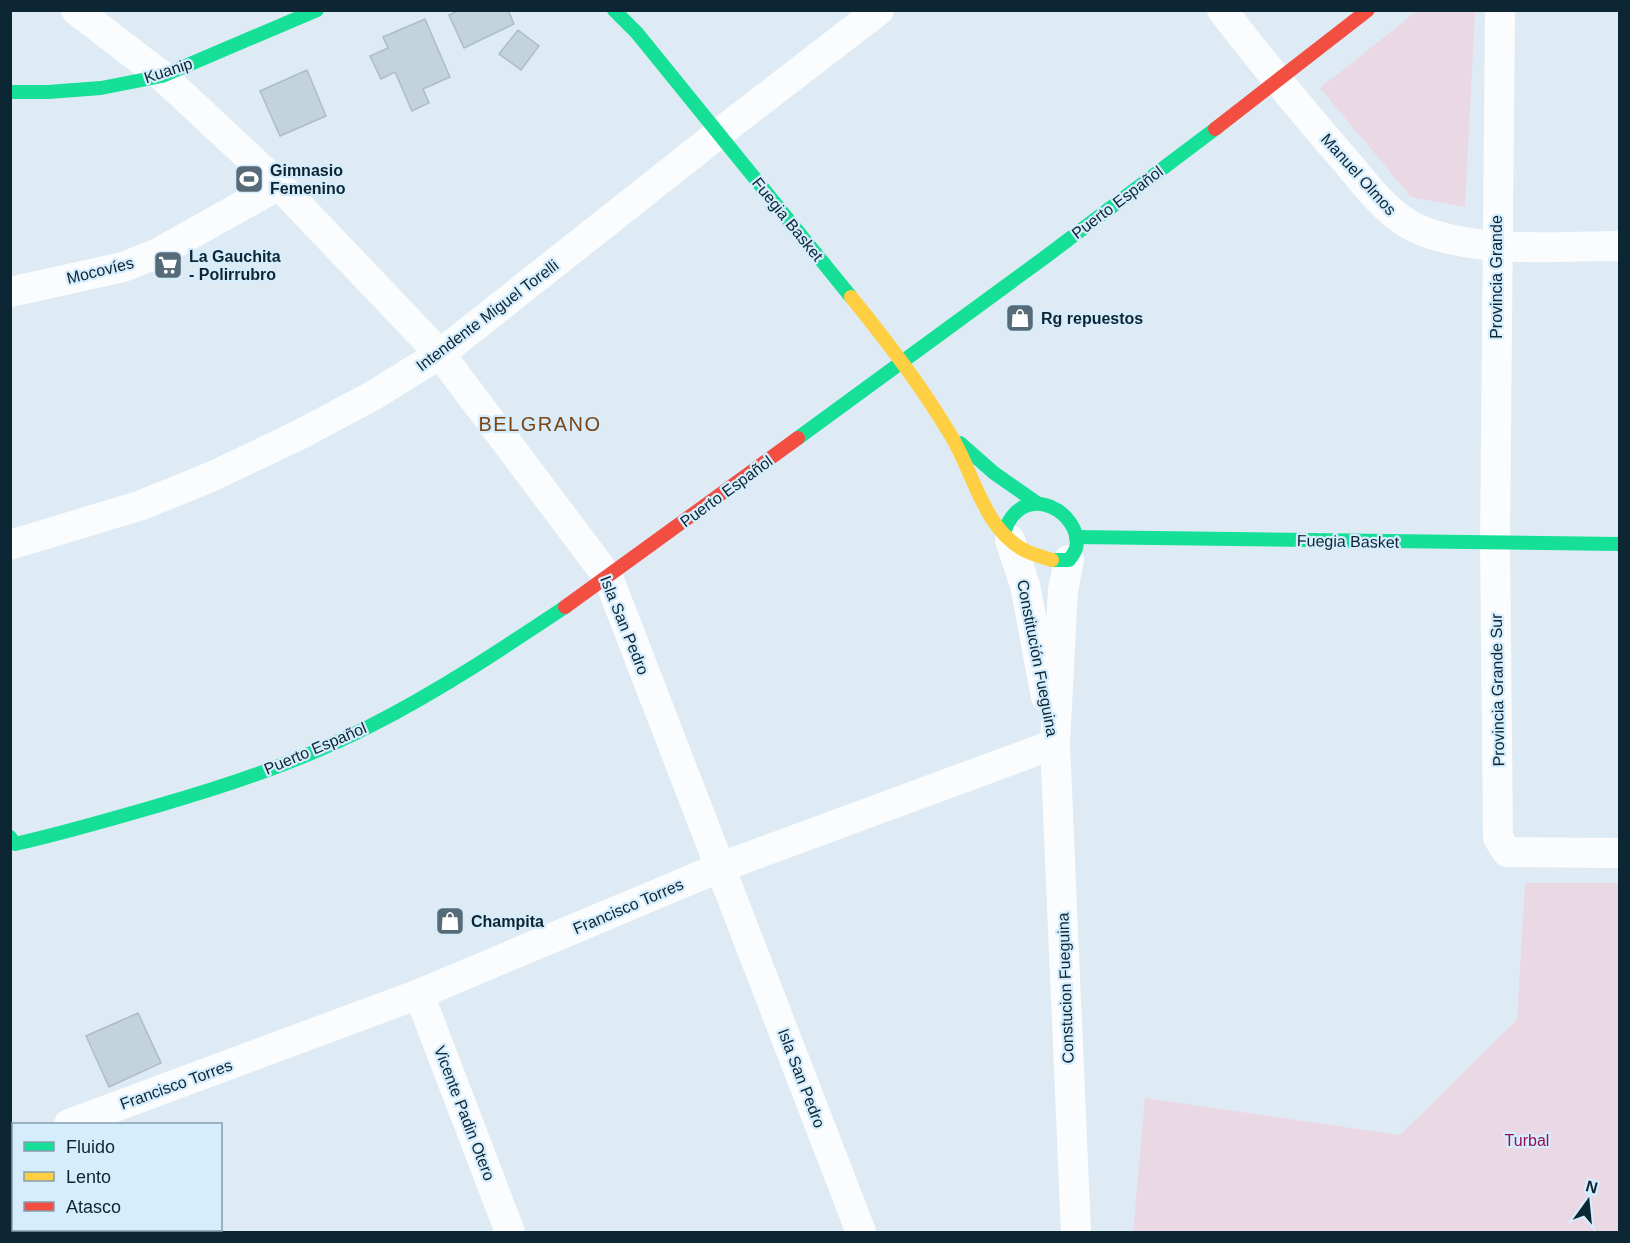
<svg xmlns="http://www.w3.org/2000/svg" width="1630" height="1243" viewBox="0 0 1630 1243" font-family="Arial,sans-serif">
	<rect width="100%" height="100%" fill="#deebf4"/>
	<g fill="#ebd8e5">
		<polygon points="1417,11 1475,11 1465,207 1411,197 1320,88"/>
		<polygon points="1525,883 1619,883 1619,1232 1133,1232 1145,1098 1400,1135 1517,1020"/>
	</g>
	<g fill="#c3d3dd" stroke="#abbdc8" stroke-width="1.5">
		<polygon points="459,10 508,10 514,24 464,48 449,15"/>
		<polygon points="425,19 450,77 423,89 429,103 412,111 395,72 381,79 370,56 388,48 383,37"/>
		<polygon points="518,30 539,46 521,70 499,54"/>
		<polygon points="307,70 326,116 280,136 260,91"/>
		<polygon points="138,1013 161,1063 109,1087 86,1036"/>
	</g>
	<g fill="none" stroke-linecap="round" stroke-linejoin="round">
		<g stroke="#fafcfd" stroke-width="30">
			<polyline points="76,10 162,76 279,185 440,354 608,577 861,1232"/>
			<path d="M1222,10C1260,59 1298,106 1338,152C1363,180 1385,215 1420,230C1480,254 1556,246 1620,246"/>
			<polyline points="1500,10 1495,543 1498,838 1507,852 1620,853"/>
			<polyline points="10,292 123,267 156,254 279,185"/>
			<polyline points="1010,540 1025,585 1046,697"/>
			<polyline points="10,545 142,505 213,476 299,435 374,395 440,354 718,134 879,10"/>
			<polyline points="1069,560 1063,590 1055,744 1076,1232"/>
			<polyline points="419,994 510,1232"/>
			<polyline points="69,1124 419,994 721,867 1055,744"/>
			<polyline points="10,1146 14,1145"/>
			<polyline points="145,1230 146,1232"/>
		</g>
		<g stroke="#16e098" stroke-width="14">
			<polyline points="614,10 637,33 851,297"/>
			<polyline points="10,92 48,92 101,88 162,76 317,10"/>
			<polyline points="798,438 1048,255 1215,129"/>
			<polyline points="960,443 994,473 1037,503"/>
			<path d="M1004,532C1024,476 1084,515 1076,548C1075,552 1072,556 1069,560H1052"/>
			<polyline points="1076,537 1620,544"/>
			<path d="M10,837L15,844C64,833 112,819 160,805C232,784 304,760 372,725C439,691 502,649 565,607"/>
		</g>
		<path stroke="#ffcf43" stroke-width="14" d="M851,297C887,341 921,385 950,434C973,470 983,530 1026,551C1034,555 1043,557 1052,560"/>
		<g stroke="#f24e42" stroke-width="14">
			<polyline points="1215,129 1368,10"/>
			<polyline points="565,607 798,438"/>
		</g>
	</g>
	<defs>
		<g id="stadium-square" transform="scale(1.5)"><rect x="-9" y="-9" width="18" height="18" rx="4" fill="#566b77" stroke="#d5edfd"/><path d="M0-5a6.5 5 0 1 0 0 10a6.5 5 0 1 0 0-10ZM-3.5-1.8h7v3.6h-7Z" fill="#fff"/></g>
		<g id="supermarket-square" transform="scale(1.5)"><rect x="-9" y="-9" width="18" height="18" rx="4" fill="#566b77" stroke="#d5edfd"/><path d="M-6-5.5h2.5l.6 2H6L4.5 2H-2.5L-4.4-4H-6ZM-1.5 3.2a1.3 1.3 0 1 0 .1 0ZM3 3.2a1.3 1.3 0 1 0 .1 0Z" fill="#fff"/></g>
		<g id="shop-square" transform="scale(1.5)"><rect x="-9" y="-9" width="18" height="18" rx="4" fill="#566b77" stroke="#d5edfd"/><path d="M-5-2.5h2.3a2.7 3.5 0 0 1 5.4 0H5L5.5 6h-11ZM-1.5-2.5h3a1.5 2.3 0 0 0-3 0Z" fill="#fff"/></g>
	</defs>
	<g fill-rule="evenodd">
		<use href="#stadium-square" x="249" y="179"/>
		<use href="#supermarket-square" x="168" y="265"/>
		<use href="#shop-square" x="1020" y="318"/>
		<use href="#shop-square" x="450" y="921"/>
	</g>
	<g text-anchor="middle" stroke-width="4.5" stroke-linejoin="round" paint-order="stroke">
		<g font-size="16" fill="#0d2634" stroke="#d5edfd">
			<text transform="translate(168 70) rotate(-18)" y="6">Kuanip</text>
			<text transform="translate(1359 174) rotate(48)" y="6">Manuel Olmos</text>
			<text transform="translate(1117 202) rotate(-37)" y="6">Puerto Español</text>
			<text transform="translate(788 219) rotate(51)" y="6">Fuegia Basket</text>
			<text transform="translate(100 270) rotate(-14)" y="6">Mocovíes</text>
			<text transform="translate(1496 277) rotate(-90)" y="6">Provincia Grande</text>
			<text transform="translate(487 315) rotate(-37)" y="6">Intendente Miguel Torelli</text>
			<text transform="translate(726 491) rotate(-36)" y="6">Puerto Español</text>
			<text transform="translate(1348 541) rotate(1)" y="6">Fuegia Basket</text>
			<text transform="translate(625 625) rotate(68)" y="6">Isla San Pedro</text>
			<text transform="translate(1038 658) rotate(79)" y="6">Constitución Fueguina</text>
			<text transform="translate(1497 690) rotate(-91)" y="6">Provincia Grande Sur</text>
			<text transform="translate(315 748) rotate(-23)" y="6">Puerto Español</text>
			<text transform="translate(628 906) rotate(-23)" y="6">Francisco Torres</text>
			<text transform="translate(1065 988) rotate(-92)" y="6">Constucion Fueguina</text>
			<text transform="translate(802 1078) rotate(69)" y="6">Isla San Pedro</text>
			<text transform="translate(176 1084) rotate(-20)" y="6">Francisco Torres</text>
			<text transform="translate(465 1113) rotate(69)" y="6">Vicente Padin Otero</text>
		</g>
		<g font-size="16" font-weight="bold" fill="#0d2634" stroke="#d5edfd" text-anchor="start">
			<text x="270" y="176">Gimnasio<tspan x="270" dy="18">Femenino</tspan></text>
			<text x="189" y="262">La Gauchita<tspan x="189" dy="18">- Polirrubro</tspan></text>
			<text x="1041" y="324">Rg repuestos</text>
			<text x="471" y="927">Champita</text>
		</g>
		<g font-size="16" fill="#980c58" stroke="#d5edfd">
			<text x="1527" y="1146">Turbal</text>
		</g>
		<g font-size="20" letter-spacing="1.5" fill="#7e4412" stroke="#d5edfd">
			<text x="540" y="431">BELGRANO</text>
		</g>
	</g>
	<rect width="1630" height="1243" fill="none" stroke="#0d2634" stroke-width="24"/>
	<rect x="12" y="1123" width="210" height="108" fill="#d5edfd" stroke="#859dad" stroke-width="1.5"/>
	<rect x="24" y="1142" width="30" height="9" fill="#16e098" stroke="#859dad" stroke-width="1.5"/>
	<text x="66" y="1153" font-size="18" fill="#0d2634">Fluido</text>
	<rect x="24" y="1172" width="30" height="9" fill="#ffcf43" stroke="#859dad" stroke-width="1.5"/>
	<text x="66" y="1183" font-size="18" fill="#0d2634">Lento</text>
	<rect x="24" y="1202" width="30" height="9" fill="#f24e42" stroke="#859dad" stroke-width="1.5"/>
	<text x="66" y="1213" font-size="18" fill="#0d2634">Atasco</text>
	<g transform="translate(1588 1201) rotate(15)" stroke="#d5edfd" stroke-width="4.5" paint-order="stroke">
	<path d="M0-4.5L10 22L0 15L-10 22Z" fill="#0d2634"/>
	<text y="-9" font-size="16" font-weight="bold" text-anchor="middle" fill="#0d2634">N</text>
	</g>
</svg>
